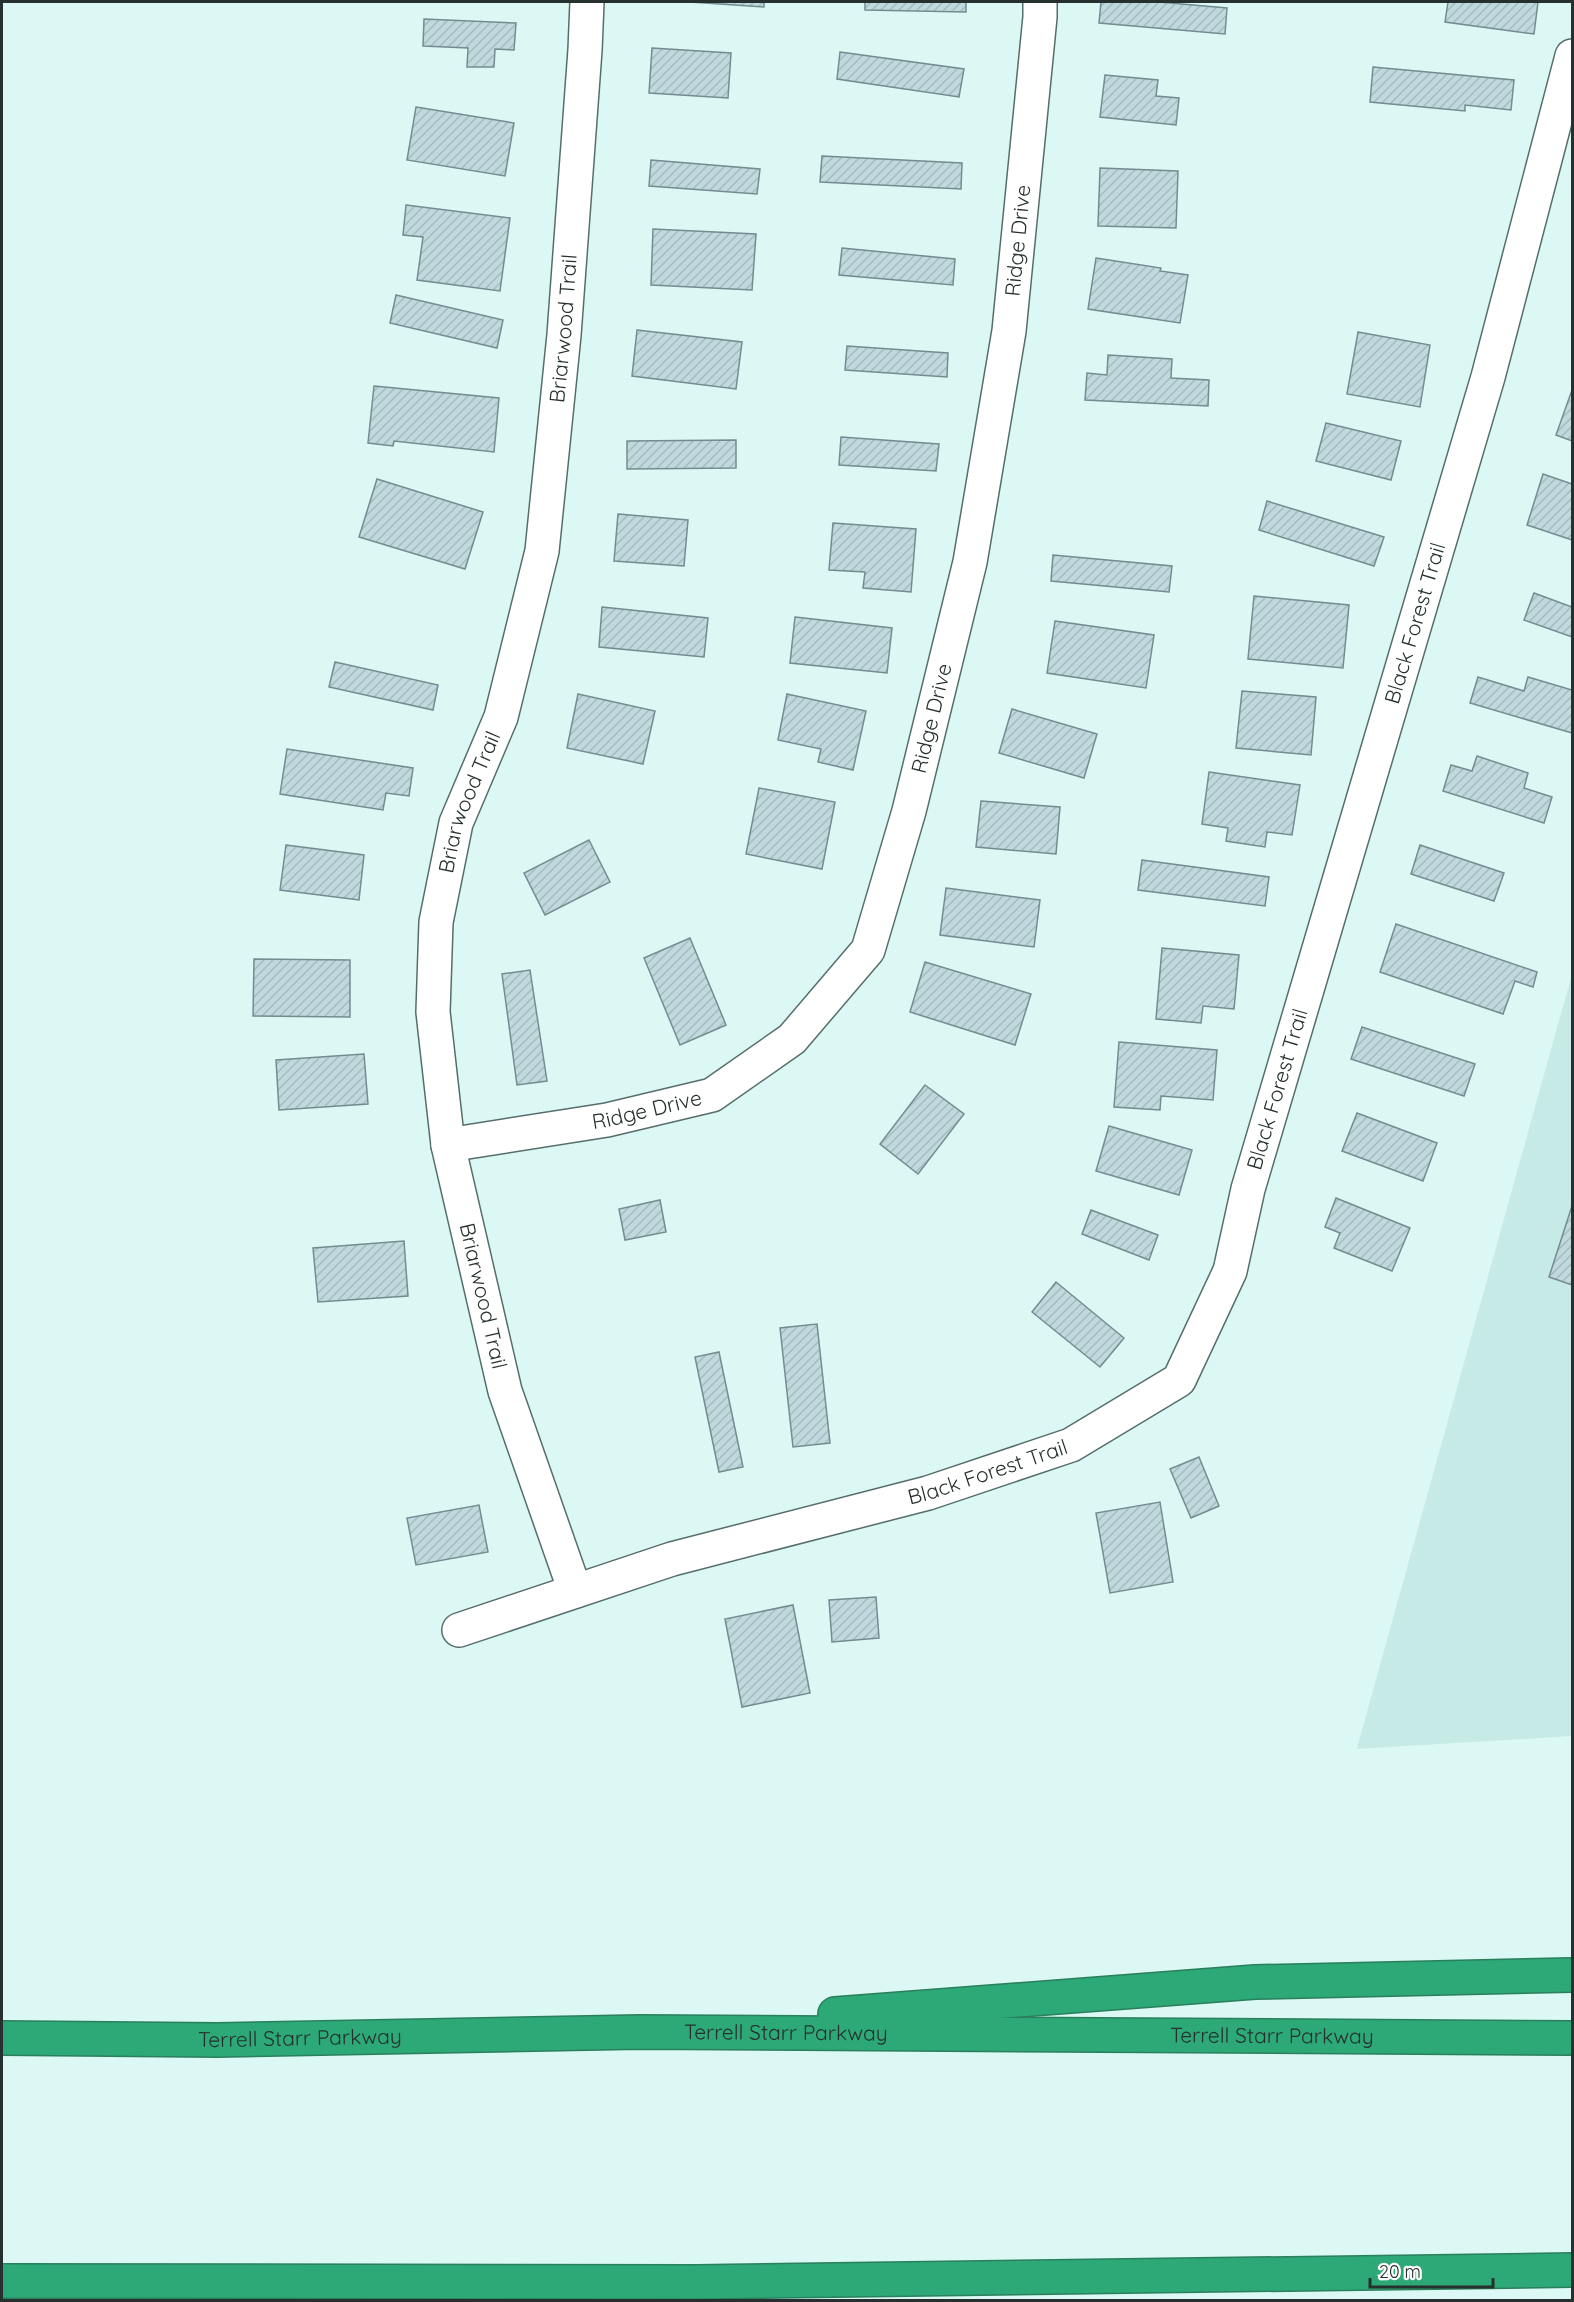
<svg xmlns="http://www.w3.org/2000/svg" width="1574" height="2302" viewBox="0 0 1574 2302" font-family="Quicksand,sans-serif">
	<defs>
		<pattern id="building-hatch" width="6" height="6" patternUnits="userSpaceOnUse" patternTransform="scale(1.5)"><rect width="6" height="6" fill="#bfd9de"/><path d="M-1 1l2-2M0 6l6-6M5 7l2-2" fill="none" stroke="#a4bbbf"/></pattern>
	</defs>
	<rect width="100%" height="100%" fill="#dcf8f4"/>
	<polygon fill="#c6eae5" points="1572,974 1572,1736 1356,1749 1357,1748"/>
	<g fill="url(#building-hatch)" stroke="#738c90" stroke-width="1.5">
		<polygon points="690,2 764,2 764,7"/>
		<polygon points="865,2 966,2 966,12 865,10"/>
		<polygon points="1101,2 1159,2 1227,8 1225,34 1099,23"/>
		<polygon points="1448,2 1538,2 1534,34 1445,22"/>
		<polygon points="424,19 516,23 514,50 495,49 494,67 467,67 468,48 423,46"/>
		<polygon points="652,48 731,53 728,98 649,93"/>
		<polygon points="840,52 964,69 959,97 837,79"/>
		<polygon points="1373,67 1514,80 1511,110 1465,105 1465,111 1370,102"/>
		<polygon points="1105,75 1158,80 1156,96 1179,98 1176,125 1100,117"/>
		<polygon points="416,107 514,123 505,176 407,160"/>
		<polygon points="822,156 962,163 961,189 820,182"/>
		<polygon points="651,160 760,169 757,194 649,186"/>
		<polygon points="1100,168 1178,171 1176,228 1098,226"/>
		<polygon points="406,205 510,218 500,291 417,280 423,237 403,235"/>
		<polygon points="653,229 756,234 752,290 651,285"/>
		<polygon points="842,248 955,259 953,285 839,275"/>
		<polygon points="1096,258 1161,268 1160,271 1188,275 1180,323 1088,309"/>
		<polygon points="396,295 503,320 497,348 390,323"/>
		<polygon points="637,330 742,342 736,389 632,376"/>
		<polygon points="1358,332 1430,345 1420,407 1347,394"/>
		<polygon points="847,346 948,353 947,377 845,370"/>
		<polygon points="1108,355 1172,359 1171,378 1209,380 1208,406 1085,400 1087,373 1107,375"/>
		<polygon points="374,386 499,398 494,452 394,441 393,446 368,443"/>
		<polygon points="1572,390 1572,441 1556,435"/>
		<polygon points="1326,423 1401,441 1391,480 1316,461"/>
		<polygon points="841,437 939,444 936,471 839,465"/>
		<polygon points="736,440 736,468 627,469 627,441"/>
		<polygon points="1543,474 1572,484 1572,540 1527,525"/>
		<polygon points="377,479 483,512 465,569 359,537"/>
		<polygon points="1267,501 1384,537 1374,566 1259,530"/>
		<polygon points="618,514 688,520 684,566 614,561"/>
		<polygon points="833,523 916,529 911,592 863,588 865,572 829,570"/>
		<polygon points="1053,555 1172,566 1169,592 1051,581"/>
		<polygon points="1534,593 1572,607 1572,637 1524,620"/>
		<polygon points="1254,596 1349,605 1343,668 1248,659"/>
		<polygon points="602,607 708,618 704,657 599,647"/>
		<polygon points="795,617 892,628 887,673 790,663"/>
		<polygon points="1055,621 1154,635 1146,688 1047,673"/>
		<polygon points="335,662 438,685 433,710 329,687"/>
		<polygon points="1478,677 1524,691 1528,677 1572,690 1572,733 1470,703"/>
		<polygon points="1242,691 1316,697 1311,755 1236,748"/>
		<polygon points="578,694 655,711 643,764 567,748"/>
		<polygon points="787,694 866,711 853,770 818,762 821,749 778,740"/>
		<polygon points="1012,709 1097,734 1084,778 999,753"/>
		<polygon points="287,749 413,768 409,796 386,793 383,810 280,794"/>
		<polygon points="1477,756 1528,773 1524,788 1552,797 1544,823 1443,791 1451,765 1472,771"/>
		<polygon points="1209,772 1300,785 1292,835 1267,832 1265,847 1226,841 1228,828 1202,824"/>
		<polygon points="759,788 835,802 822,869 746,854"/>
		<polygon points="981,801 1060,807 1056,854 976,847"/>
		<polygon points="589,840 610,882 545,915 524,873"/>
		<polygon points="286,845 364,855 359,900 280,890"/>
		<polygon points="1420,845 1504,873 1494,901 1411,874"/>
		<polygon points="1142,860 1269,877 1265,906 1138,890"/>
		<polygon points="946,888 1040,900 1034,947 940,935"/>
		<polygon points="1396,924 1537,972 1533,987 1515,981 1503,1014 1380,972"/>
		<polygon points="690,938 726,1025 680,1045 644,958"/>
		<polygon points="1162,948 1239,955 1234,1009 1203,1006 1201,1023 1156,1019"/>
		<polygon points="254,959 350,960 350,1017 253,1016"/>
		<polygon points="925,962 1031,994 1015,1045 910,1012"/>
		<polygon points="530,970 547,1081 517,1085 502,974"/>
		<polygon points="1362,1027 1475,1064 1464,1096 1351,1059"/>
		<polygon points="1119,1042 1217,1050 1213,1100 1161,1096 1160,1110 1114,1107"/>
		<polygon points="364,1054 368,1104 279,1110 276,1060"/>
		<polygon points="925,1085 964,1114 918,1174 880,1144"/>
		<polygon points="1357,1113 1437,1143 1423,1181 1342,1151"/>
		<polygon points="1109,1126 1192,1150 1179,1195 1096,1171"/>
		<polygon points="1336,1198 1410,1228 1392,1271 1334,1248 1340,1233 1325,1227"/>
		<polygon points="660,1200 666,1232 625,1240 619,1209"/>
		<polygon points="1572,1206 1572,1285 1549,1277"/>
		<polygon points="1091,1210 1158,1235 1149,1260 1082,1234"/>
		<polygon points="404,1241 408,1296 318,1302 313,1248"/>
		<polygon points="1056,1282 1124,1338 1100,1367 1032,1312"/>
		<polygon points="817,1324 830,1443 793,1447 780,1328"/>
		<polygon points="719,1352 743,1467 719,1472 695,1357"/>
		<polygon points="1199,1457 1219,1506 1191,1518 1170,1469"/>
		<polygon points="1160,1502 1173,1582 1110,1593 1096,1513"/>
		<polygon points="479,1505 488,1552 416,1565 407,1518"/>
		<polygon points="876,1597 879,1638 832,1642 829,1600"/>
		<polygon points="793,1605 810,1693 742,1707 725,1619"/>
	</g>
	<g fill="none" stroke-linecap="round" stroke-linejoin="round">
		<g stroke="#566e6b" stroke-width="36">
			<g id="minor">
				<path id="s1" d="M448,1145L607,1120L712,1095L792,1039L868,950L909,811L970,562L1009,331L1040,17V2"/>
				<path id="s2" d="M575,1591L505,1391L448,1145L433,1012L436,922L456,823L501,717L542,551L564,335L585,50L587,2"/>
				<path id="s3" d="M459,1630L672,1559L928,1493L1071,1445L1179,1380L1230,1271L1248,1189L1488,377L1572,56"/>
			</g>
		</g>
		<g stroke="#2a7f5d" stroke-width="36">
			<g id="motorway">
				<polyline points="835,2014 1255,1982 1572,1975"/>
				<path id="s4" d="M2,2038L217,2040L640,2032L1572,2038"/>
				<polyline points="2,2281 696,2282 1572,2270"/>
			</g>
		</g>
		<use href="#minor" stroke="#fff" stroke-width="33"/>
		<use href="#motorway" stroke="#2ca976" stroke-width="33"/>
	</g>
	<g text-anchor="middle" stroke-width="4.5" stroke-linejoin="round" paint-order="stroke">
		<g font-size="21" fill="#26302f" stroke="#fefefe">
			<text dy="7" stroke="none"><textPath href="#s1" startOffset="1210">Ridge Drive</textPath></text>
			<text dy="7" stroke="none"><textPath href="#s2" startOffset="1299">Briarwood Trail</textPath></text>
			<text dy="7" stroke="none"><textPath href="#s3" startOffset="1560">Black Forest Trail</textPath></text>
			<text dy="7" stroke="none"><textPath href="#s1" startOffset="724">Ridge Drive</textPath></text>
			<text dy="7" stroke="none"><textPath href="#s2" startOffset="813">Briarwood Trail</textPath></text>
			<text dy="7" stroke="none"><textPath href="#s3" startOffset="1074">Black Forest Trail</textPath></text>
			<text dy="7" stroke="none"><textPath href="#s1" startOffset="202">Ridge Drive</textPath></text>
			<text transform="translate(483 1296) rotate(77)" y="7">Briarwood Trail</text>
			<text dy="7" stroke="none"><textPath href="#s3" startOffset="552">Black Forest Trail</textPath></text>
			<text dy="7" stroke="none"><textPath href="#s4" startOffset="784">Terrell Starr Parkway</textPath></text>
			<text dy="7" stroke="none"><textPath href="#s4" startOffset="1270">Terrell Starr Parkway</textPath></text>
			<text dy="7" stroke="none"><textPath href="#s4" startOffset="298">Terrell Starr Parkway</textPath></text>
		</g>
	</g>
	<rect width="1574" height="2302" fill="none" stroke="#26302f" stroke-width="6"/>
	<path d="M1370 2278v9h123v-9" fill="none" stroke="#26302f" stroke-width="3"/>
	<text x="1379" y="2278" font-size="18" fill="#26302f" stroke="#fefefe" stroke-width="4.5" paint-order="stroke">20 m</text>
</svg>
